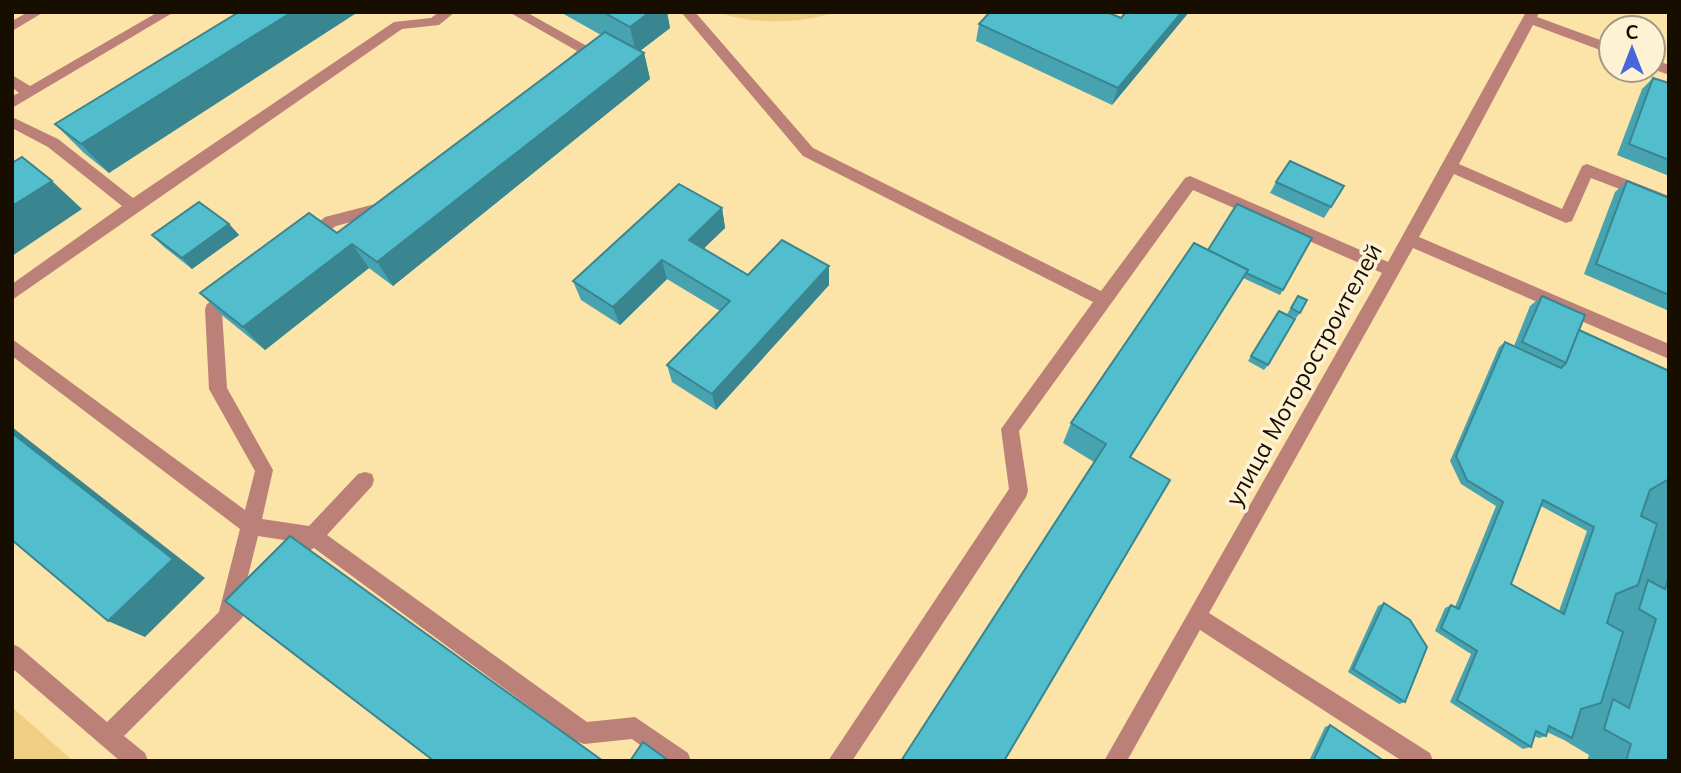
<svg xmlns="http://www.w3.org/2000/svg" width="1681" height="773" viewBox="0 0 1681 773" font-family="Mulish,sans-serif">
	<rect width="100%" height="100%" fill="#fce3a7"/>
	<g fill="#efcf81">
		<path d="M718,12H835C799,24 754,25 718,12Z"/>
		<polygon points="12,707 73,761 12,761"/>
	</g>
	<g fill="none" stroke-linecap="round" stroke-linejoin="round">
		<g fill="#bb8078" fill-rule="evenodd">
			<polygon points="28,12 44,12 12,31 12,21"/>
			<polygon points="158,12 174,12 12,108 12,96 19,93 12,87 12,75 30,86"/>
			<polygon points="439,12 455,12 439,25 402,29 12,300 12,284 122,206 48,147 12,128 12,117 58,139 133,198 394,22 431,18"/>
			<polygon points="509,12 526,12 594,50 579,64 569,64 569,58 577,51"/>
			<polygon points="681,12 695,12 813,148 1101,291 1185,178 1190,176 1388,262 1526,12 1539,12 1537,17 1611,44 1611,54 1533,25 1459,164 1562,209 1582,166 1587,164 1669,196 1669,208 1591,178 1572,221 1566,223 1454,174 1419,237 1669,344 1669,359 1413,248 1209,613 1430,753 1433,761 1402,761 1200,630 1127,761 1104,761 1382,273 1193,190 1019,431 1028,491 1026,497 852,761 828,761 1009,489 1001,429 1093,302 803,156"/>
			<polygon points="1653,59 1669,65 1669,75 1653,69"/>
			<polygon points="383,202 388,204 391,208 388,212 336,226 307,245 299,239 325,217"/>
			<polygon points="234,287 242,294 222,312 227,388 273,470 262,519 309,526 358,474 365,472 372,474 374,480 372,486 327,535 587,722 635,717 688,753 691,761 662,761 632,739 584,744 576,741 314,548 306,552 299,549 297,542 258,536 241,604 245,611 242,618 124,736 145,753 148,761 120,761 12,668 12,644 19,647 107,722 219,612 240,529 12,356 12,339 245,510 255,471 209,389 205,309 207,304"/>
		</g>
	</g>
	<g fill="#47a3b0" fill-rule="evenodd">
		<polygon points="239,12 109,173 84,153 55,124"/>
		<polygon points="560,12 667,12 670,28 640,51 644,53 650,79 393,286 369,268 265,350 223,316 200,293 337,233 601,35"/>
		<polygon points="1126,12 1189,12 1112,105 976,41 979,24 1121,18"/>
		<polygon points="1653,78 1669,83 1669,176 1617,155 1642,89"/>
		<polygon points="1627,181 1669,198 1669,311 1584,274 1615,192"/>
		<polygon points="1276,182 1331,207 1324,218 1270,193"/>
		<polygon points="722,208 725,228 703,249 748,275 829,285 716,410 672,382 667,365 720,311 667,279 620,325 581,300 573,281"/>
		<polygon points="229,224 239,235 192,269 163,246 152,235"/>
		<polygon points="1208,250 1283,290 1280,295 1243,278 1094,462 1063,443 1071,423"/>
		<polygon points="1298,296 1300,313 1296,318 1287,314"/>
		<path d="M1542,296L1579,330L1669,371V761H1587L1589,755L1564,740L1547,732L1546,736L1539,738L1534,736L1531,747L1523,749L1450,702L1471,654L1435,631L1445,608L1451,605L1455,607L1496,506L1461,484L1450,461L1499,347L1505,342L1514,346L1530,306ZM1541,506L1587,531L1559,611L1511,584Z"/>
		<polygon points="1279,311 1268,365 1264,370 1248,361"/>
		<polygon points="1384,603 1405,702 1399,704 1348,672 1378,606"/>
		<polygon points="1330,725 1384,761 1309,761 1325,727"/>
	</g>
	<g fill="#398590">
		<polygon points="292,12 358,12 109,173 81,144"/>
		<polygon points="650,12 667,12 670,28 636,54 630,27"/>
		<polygon points="1182,12 1189,12 1112,105 1118,88"/>
		<polygon points="644,53 650,79 393,286 377,262"/>
		<polygon points="52,181 82,209 12,256 12,206"/>
		<polygon points="722,208 725,228 693,259 689,240"/>
		<polygon points="229,224 239,235 192,269 182,258"/>
		<polygon points="352,244 369,268 265,350 243,327"/>
		<polygon points="662,260 667,279 620,325 613,307"/>
		<polygon points="829,266 829,285 716,410 712,394"/>
		<polygon points="12,427 205,578 145,637 108,621 12,433"/>
	</g>
	<g fill="#52becd" stroke="#398590" stroke-width="2" fill-rule="evenodd">
		<polygon points="239,12 292,12 81,144 55,124"/>
		<polygon points="603,12 650,12 630,27"/>
		<polygon points="990,12 1107,12 1121,18 1126,12 1182,12 1118,88 979,24"/>
		<polygon points="605,32 644,53 377,262 352,244 243,327 200,293 309,213 337,233"/>
		<polygon points="1653,78 1669,83 1669,160 1629,144"/>
		<polygon points="22,157 52,181 12,206 12,163"/>
		<polygon points="1290,161 1344,186 1331,207 1276,182"/>
		<polygon points="1627,181 1669,198 1669,295 1596,264"/>
		<polygon points="679,184 722,208 689,240 748,275 782,240 829,266 712,394 667,365 730,301 662,260 613,307 573,281"/>
		<polygon points="199,202 229,224 182,258 152,235"/>
		<polygon points="1237,204 1312,238 1283,290 1246,273 1248,270 1208,250"/>
		<polygon points="1194,243 1248,270 1130,457 1170,480 1004,761 901,761 1106,444 1071,423"/>
		<polygon points="1298,296 1307,300 1300,313 1291,308"/>
		<polygon points="1542,296 1585,315 1566,363 1522,342"/>
		<polygon points="1279,311 1295,319 1268,365 1251,356"/>
		<path d="M1579,330L1669,371V479L1650,490L1641,516L1657,524L1638,585L1616,594L1607,623L1623,632L1601,703L1581,709L1572,738L1549,726L1546,736L1536,731L1531,747L1457,700L1477,651L1441,628L1451,605L1459,609L1503,502L1467,480L1456,456L1505,342L1561,368L1566,363ZM1543,500L1594,527L1564,614L1511,584Z"/>
		<polygon points="12,433 173,559 108,621 12,540"/>
		<polygon points="290,536 603,761 434,761 225,601"/>
		<polygon points="1669,576 1669,761 1626,761 1631,744 1604,729 1613,699 1629,708 1656,619 1639,609 1648,580 1665,589"/>
		<polygon points="1384,603 1410,620 1427,647 1405,702 1353,669"/>
		<polygon points="1330,725 1384,761 1313,761"/>
		<polygon points="643,742 669,761 630,761"/>
	</g>
	<g text-anchor="middle" stroke-width="7" stroke-linejoin="round" paint-order="stroke">
		<g font-size="24" fill="#170e00" stroke="#fef2d4">
			<text transform="translate(1304 375) rotate(-61)" y="8">улица Моторостроителей</text>
		</g>
	</g>
	<rect width="1681" height="773" fill="none" stroke="#170e00" stroke-width="28"/>
	<g transform="translate(1632 49)"><circle r="33" fill="#fef2d4" stroke="#a2977f" stroke-width="2"/>
	<path d="M0-5L12 26L0 18L-12 26Z" fill="#4768db"/>
	<text y="-10" font-size="19" font-weight="bold" text-anchor="middle" fill="#170e00">С</text>
	</g>
</svg>
